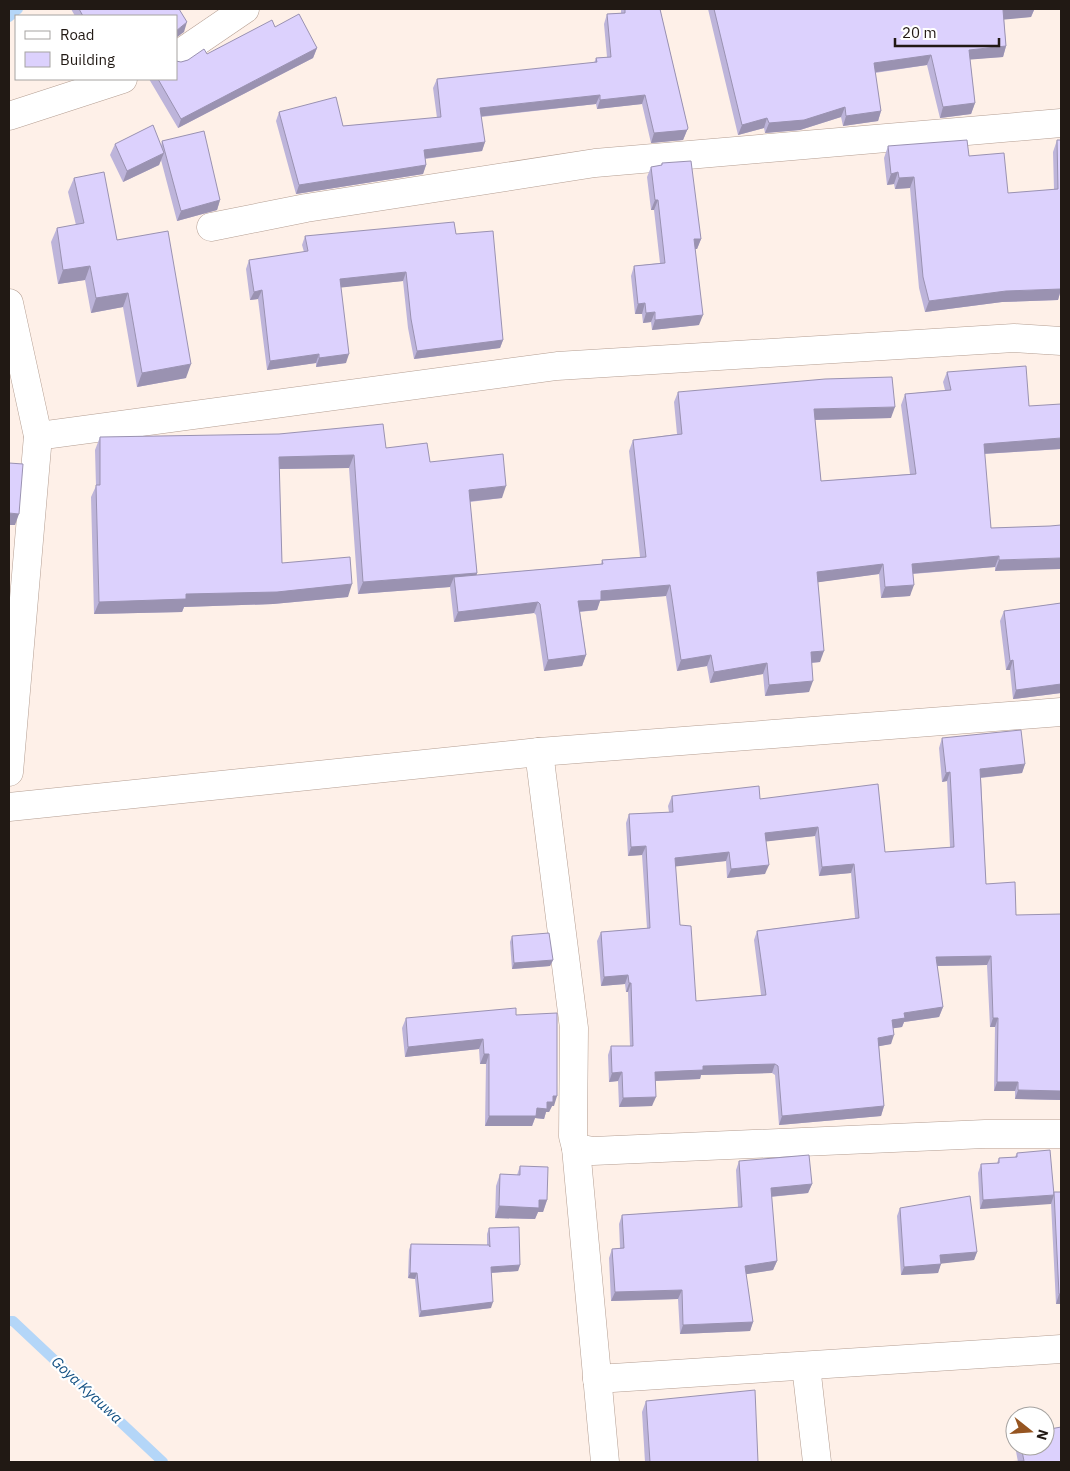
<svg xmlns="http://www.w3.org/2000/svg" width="1070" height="1471" viewBox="0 0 1070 1471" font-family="'IBM Plex Sans',sans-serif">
	<rect width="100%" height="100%" fill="#fef0e8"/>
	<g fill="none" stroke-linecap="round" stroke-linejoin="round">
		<g stroke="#b4d6f8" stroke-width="10">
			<polyline points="9,17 18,9"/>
			<polyline points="9,1321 13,1321 163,1462"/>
		</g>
		<g stroke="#b49e92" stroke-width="29">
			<g id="street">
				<polyline points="176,56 245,9"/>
				<polyline points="9,116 123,79"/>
				<polyline points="211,227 306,208 595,163 1061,123"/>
				<polyline points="9,303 38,436 9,772"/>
				<polyline points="38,436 557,366 1014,338 1061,341"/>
				<polyline points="539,752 574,1028 573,1136 576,1148 593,1151 985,1134 1061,1134"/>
				<polyline points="9,807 539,752 1061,712"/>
				<polyline points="576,1148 605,1462"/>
				<polyline points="806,1366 817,1462"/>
				<polyline points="597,1379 1061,1349"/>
			</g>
		</g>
		<use href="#street" stroke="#fff" stroke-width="28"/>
	</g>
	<g fill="#bdb4da" fill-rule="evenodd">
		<polygon points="71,9 179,9 184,32 176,16 75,16"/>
		<polygon points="621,9 660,9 688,128 683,140 651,143 642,104 597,109 596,104 481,117 485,142 482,151 425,159 426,165 423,174 296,194 276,121 279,112 343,126 437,118 433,88 437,79 594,63 596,58 607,57 604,24 607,14 621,13"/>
		<polygon points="708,9 1041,9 1034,10 1031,17 1004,19 1006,46 1003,57 970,59 975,103 971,114 940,118 927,65 875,73 881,111 878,121 843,126 841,117 800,130 765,133 764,128 738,135"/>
		<polygon points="275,27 317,48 313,58 178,128 149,79 176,79 181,62 207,54"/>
		<polygon points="1057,140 1061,140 1061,290 1058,300 1002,302 925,312 919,288 910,188 895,189 894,184 887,185 884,158 888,146 969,156 1008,193 1054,190 1053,152"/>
		<polygon points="162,141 220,200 217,210 177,221 161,160 159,165 123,182 110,155 115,144 161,146"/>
		<polygon points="662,163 701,239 697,249 695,249 699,325 652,330 651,322 643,323 642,314 635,314 631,276 634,266 660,263 654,210 651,210 647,177 651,167 661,166"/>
		<polygon points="74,178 117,240 186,378 137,387 123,307 91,313 85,280 58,284 51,242 57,228 76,225 68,192"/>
		<polygon points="456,234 503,340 500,348 414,359 408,328 403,281 341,287 346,363 316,367 316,363 267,370 258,299 250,300 246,269 249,260 304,252 302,245 305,236"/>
		<polygon points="947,372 1029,406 1061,449 984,454 991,528 1050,526 995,571 995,567 913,574 910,596 881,598 879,574 818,582 820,662 812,663 809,692 765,696 763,674 710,683 707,666 677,671 666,596 600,601 597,610 580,612 586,655 582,666 544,671 536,615 534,613 454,622 450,587 358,594 349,468 279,469 282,563 348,597 273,604 184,607 182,612 94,614 91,497 96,486 95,450 100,437 386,448 430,462 502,498 470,502 477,573 477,575 601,564 602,560 640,557 629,451 633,440 677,434 674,402 678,392 891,418 815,420 821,481 910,474 901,405 905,394 945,390 943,382"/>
		<polygon points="1061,603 1061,693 1013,699 1010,670 1006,670 1000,621 1004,611"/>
		<path d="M942,738L1025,764L1022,773L981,778L986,884L1016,915L1061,1100L1015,1099V1091H994L995,1027H990L987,965L937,966L943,1007L939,1017L904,1022L902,1027L893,1028L891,1044L879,1046L884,1106L881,1116L779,1125L775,1075L772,1073L701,1075L700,1079L655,1081L652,1106L619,1107L618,1081L609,1082L608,1055L611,1046H630L628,992H626L625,984L601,986L597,941L601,932L647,928L642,855L628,856L626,823L629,814L669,812L668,806L672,796L760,799L885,852L950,847L947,781L942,782L939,748ZM815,836L819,876L851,873L855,918L757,931L754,940L761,995L696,1001L680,925L675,866L726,861L727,878L765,874L766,841Z"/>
		<polygon points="512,936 553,960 550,966 512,969 510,942"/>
		<polygon points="516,1015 554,1106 552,1106 549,1112 546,1112 544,1119 535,1118 532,1126 485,1126 486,1064 480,1064 479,1049 405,1057 402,1028 406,1018"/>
		<polygon points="1017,1153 1054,1194 1061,1192 1061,1304 1056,1304 1051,1203 980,1209 978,1173 981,1164 997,1163 999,1158 1015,1157"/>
		<polygon points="739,1161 812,1184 808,1193 771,1197 777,1261 773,1270 746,1274 753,1322 750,1331 680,1334 678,1299 611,1301 609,1258 612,1249 620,1248 619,1224 622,1215 738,1207 736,1170"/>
		<polygon points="520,1166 547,1200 543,1212 538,1212 535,1219 495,1218 496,1186 500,1174 517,1175"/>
		<polygon points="900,1208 977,1252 974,1260 941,1263 938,1273 901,1275 897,1216"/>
		<polygon points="489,1228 520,1265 518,1271 491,1273 491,1308 419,1317 415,1279 408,1278 409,1250 411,1244 487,1245 487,1234"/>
		<polygon points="646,1401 758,1462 645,1462 642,1412"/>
		<polygon points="1015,1446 1045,1446 1061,1462 1018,1462"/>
	</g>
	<g fill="#9a92b1">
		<polygon points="1012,9 1041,9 1034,10 1031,17 1000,20 1003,10"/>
		<polygon points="187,22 184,32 176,38 176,31"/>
		<polygon points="1006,46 1003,57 965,60 969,50"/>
		<polygon points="317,48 313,58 178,128 181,119"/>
		<polygon points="931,55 927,65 870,73 874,63"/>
		<polygon points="600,95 596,104 476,117 480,108"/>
		<polygon points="645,95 642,104 597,109 600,100"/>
		<polygon points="975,103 971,114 940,118 943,107"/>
		<polygon points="845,107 841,117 800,130 765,133 769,123"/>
		<polygon points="881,111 878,121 843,126 846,116"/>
		<polygon points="767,118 764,128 738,135 742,125"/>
		<polygon points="688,128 683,140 651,143 654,133"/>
		<polygon points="485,142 482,151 421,159 424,150"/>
		<polygon points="164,153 159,165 123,182 127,171"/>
		<polygon points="426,165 423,174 296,194 299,185"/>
		<polygon points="898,172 894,184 887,185 891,174"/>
		<polygon points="914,177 910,188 895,189 899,178"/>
		<polygon points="220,200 217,210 177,221 181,211"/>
		<polygon points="655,200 658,200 654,210 651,210"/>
		<polygon points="694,239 701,239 697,249 690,249"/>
		<polygon points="90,266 85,280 58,284 63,270"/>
		<polygon points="406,272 403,281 337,288 340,279"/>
		<polygon points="1061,289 1058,300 1002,302 925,312 929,301 1006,291"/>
		<polygon points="262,290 258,299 250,300 254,292"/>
		<polygon points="128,293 123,307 91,313 96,298"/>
		<polygon points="645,303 642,314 635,314 638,304"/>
		<polygon points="655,312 651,322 643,323 646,313"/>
		<polygon points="703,315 699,325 652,330 655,320"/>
		<polygon points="503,340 500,348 414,359 417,351"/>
		<polygon points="319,354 316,363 267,370 270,361"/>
		<polygon points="349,354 346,363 316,367 319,358"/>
		<polygon points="191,364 186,378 137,387 142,373"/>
		<polygon points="895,407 891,418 810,420 814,409"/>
		<polygon points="1061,438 1061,449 980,454 984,444"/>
		<polygon points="354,455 349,468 275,469 279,457"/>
		<polygon points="506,486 502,498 464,502 469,490"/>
		<polygon points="9,513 19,514 15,525 9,525"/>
		<polygon points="999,556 995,567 908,574 912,564"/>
		<polygon points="1061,558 1061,569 995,571 999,560"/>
		<polygon points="883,564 879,574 813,583 817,572"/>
		<polygon points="477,573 473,585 454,577 450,587 358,594 363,582"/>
		<polygon points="352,584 348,597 273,604 184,607 182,612 94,614 99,602 186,594"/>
		<polygon points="670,585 666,596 600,601 597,610 574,612 578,601 601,591"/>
		<polygon points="914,585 910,596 881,598 885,587"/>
		<polygon points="538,602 534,613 454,622 458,612"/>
		<polygon points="824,651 820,662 807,663 811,652"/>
		<polygon points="586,655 582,666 544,671 548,660"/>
		<polygon points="711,655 707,666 677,671 681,660"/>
		<polygon points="1013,660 1010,670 1006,670 1010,661"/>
		<polygon points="767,663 763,674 710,683 714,672"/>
		<polygon points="813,681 809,692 765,696 769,685"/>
		<polygon points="1061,684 1061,693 1013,699 1016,690"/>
		<polygon points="1025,764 1022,773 977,778 980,769"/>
		<polygon points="950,772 947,781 942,782 946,773"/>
		<polygon points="818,827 815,836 762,842 765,833"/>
		<polygon points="646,846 642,855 628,856 631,847"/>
		<polygon points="729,852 726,861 671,867 675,858"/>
		<polygon points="854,864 851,873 819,876 822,867"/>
		<polygon points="769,865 765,874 727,878 731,869"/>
		<polygon points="991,956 987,965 932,966 936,957"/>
		<polygon points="553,960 550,966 512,969 514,963"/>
		<polygon points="628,975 625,984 601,986 604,977"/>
		<polygon points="629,983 631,983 628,992 626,992"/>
		<polygon points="943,1007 939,1017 904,1022 902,1027 889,1029 892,1020 904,1013"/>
		<polygon points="993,1018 998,1018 995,1027 990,1027"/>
		<polygon points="894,1035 891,1044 875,1047 878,1038"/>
		<polygon points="483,1039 479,1049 405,1057 408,1047"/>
		<polygon points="484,1054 489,1054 486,1064 480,1064"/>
		<polygon points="775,1064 772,1073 701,1075 700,1079 652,1081 655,1072 703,1066"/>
		<polygon points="622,1072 618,1081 609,1082 612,1073"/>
		<polygon points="997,1082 1018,1082 1015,1091 994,1091"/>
		<polygon points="1018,1090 1061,1091 1061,1100 1015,1099"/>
		<polygon points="553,1096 557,1096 554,1106 552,1106 549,1112 546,1112 544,1119 535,1118 532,1126 485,1126 489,1116 537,1108 547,1102"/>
		<polygon points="656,1097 652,1106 619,1107 623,1098"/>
		<polygon points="884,1106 881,1116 779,1125 782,1116"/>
		<polygon points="812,1184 808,1193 767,1197 771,1188"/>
		<polygon points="1054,1195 1051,1204 980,1209 983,1200"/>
		<polygon points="539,1200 547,1200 543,1212 538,1212 535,1219 495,1218 499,1206"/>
		<polygon points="977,1252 974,1260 938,1264 940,1255"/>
		<polygon points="777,1261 773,1270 741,1275 745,1266"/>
		<polygon points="941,1264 938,1273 901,1275 904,1267"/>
		<polygon points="520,1265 518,1271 489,1273 491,1267"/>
		<polygon points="410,1273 417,1273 415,1279 408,1278"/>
		<polygon points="682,1290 678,1299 611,1301 615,1292"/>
		<polygon points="1059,1294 1061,1294 1061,1304 1056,1304"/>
		<polygon points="493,1302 491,1308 419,1317 421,1311"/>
		<polygon points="753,1322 750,1331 680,1334 683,1325"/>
	</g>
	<g fill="#dcd1fd" stroke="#9a92b1" fill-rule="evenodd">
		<polygon points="79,9 179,9 187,22 176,31 176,16 83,16"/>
		<polygon points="625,9 660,9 688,128 687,130 654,133 645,95 600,100 600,95 480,108 485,142 424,150 426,165 299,185 279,112 336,97 343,126 441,117 437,79 597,62 596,58 611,57 607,14 625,13"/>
		<polygon points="714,9 1012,9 1003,10 1006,46 969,50 975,103 943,107 931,55 874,63 881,111 846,116 845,107 804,120 769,123 767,118 742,125"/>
		<polygon points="299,14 317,48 181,119 158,79 176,79 176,61 181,62 188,60 204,49 207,54 272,20 275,27"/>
		<polygon points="153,125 164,153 127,171 115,144"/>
		<polygon points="204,131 220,200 181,211 162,141"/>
		<polygon points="967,140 969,156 1004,153 1008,193 1058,189 1057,140 1061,140 1061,289 1006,291 929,301 923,277 914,177 899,178 898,172 891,174 888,146"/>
		<polygon points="691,161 701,239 694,239 703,315 655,320 655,312 646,313 645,303 638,304 634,266 665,263 658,200 655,200 651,167 662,165 662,163"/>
		<polygon points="104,172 117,240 168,231 191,364 142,373 128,293 96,298 90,266 63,270 57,228 84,223 74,178"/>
		<polygon points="454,222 456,234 493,231 503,340 417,351 411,319 406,272 340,279 349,354 319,358 319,354 270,361 262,290 254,292 249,260 308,251 305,236"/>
		<polygon points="1026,366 1029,406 1061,404 1061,438 984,444 991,528 1050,526 1061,525 1061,558 999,560 999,556 912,564 914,585 885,587 883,564 817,572 824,651 811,652 813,681 769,685 767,663 714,672 711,655 681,660 670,585 601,591 601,600 578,601 586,655 548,660 540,604 538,602 458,612 454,577 603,564 602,560 646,557 633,440 682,434 678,392 825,379 892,377 895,407 814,409 821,481 916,474 905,394 951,390 947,372"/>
		<polygon points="383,424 386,448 427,443 430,462 503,454 506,486 469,490 477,573 363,582 354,455 279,457 282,563 350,557 352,584 277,592 186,594 186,599 99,602 96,485 100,485 100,437 279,434"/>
		<polygon points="9,463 23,464 19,514 9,513"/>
		<polygon points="1061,603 1061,684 1016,690 1013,660 1010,661 1004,611"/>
		<path d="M1021,730L1025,764L980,769L986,884L1015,882L1016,915L1061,914V1091L1018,1090V1082H997L998,1018H993L991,956L936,957L943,1007L904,1013L905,1018L892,1020L894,1035L878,1038L884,1106L782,1116L778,1066L775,1064L703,1066V1070L655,1072L656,1097L623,1098L622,1072L612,1073L611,1046H633L631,983H629L628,975L604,977L601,932L650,928L646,846L631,847L629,814L673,812L672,796L759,786L760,799L878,784L885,852L954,847L950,772L946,773L942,738ZM818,827L822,867L854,864L859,918L757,931L766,995L696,1001L691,926L680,925L675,858L729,852L731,869L769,865L765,833Z"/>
		<polygon points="549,933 553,960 514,963 512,936"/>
		<polygon points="516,1008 516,1015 557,1013 557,1096 553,1096 553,1102 547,1102 547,1109 537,1108 536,1116 489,1116 489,1054 484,1054 483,1039 408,1047 406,1018"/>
		<polygon points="1050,1150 1054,1195 983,1200 981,1164 999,1163 999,1158 1017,1157 1017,1153"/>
		<polygon points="809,1155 812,1184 771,1188 777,1261 745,1266 753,1322 683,1325 682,1290 615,1292 612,1249 624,1248 622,1215 742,1207 739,1161"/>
		<polygon points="520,1166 548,1167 547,1200 539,1200 539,1208 499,1206 500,1174 520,1175"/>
		<polygon points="1054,1192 1061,1192 1061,1294 1059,1294"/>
		<polygon points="970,1196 977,1252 940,1255 941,1264 904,1267 900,1208"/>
		<polygon points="519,1227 520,1265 491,1267 493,1302 421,1311 417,1273 410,1273 411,1244 489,1245 490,1247 489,1228"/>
		<polygon points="755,1390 758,1462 650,1462 646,1401"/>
		<polygon points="1061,1427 1061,1462 1002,1462 1024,1461 1021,1446 1045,1446 1045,1430"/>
	</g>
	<g text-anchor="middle" stroke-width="4.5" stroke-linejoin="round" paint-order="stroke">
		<g font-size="15" font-style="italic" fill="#114f82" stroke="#fff">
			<text transform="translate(87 1390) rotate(43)" y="5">Goya Kyauwa</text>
		</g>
	</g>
	<rect width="1070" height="1471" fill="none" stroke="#211914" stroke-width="20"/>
	<rect x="15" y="15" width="162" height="65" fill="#ffffff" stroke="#a6a3a1"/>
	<rect x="25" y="31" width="25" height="8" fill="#ffffff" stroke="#a6a3a1"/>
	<text x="60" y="40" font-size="15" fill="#211914">Road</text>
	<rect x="25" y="52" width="25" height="15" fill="#dcd1fd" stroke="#a6a3a1"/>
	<text x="60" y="65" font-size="15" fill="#211914">Building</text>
	<g transform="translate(1030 1431) rotate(107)"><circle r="24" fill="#ffffff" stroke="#a6a3a1"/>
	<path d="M0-4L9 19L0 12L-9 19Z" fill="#965521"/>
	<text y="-8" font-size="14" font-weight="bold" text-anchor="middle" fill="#211914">N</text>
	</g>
	<path d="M895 38v8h104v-8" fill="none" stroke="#211914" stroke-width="2.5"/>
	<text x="902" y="38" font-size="15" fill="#211914" stroke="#ffffff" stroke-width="4" paint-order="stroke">20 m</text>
</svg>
